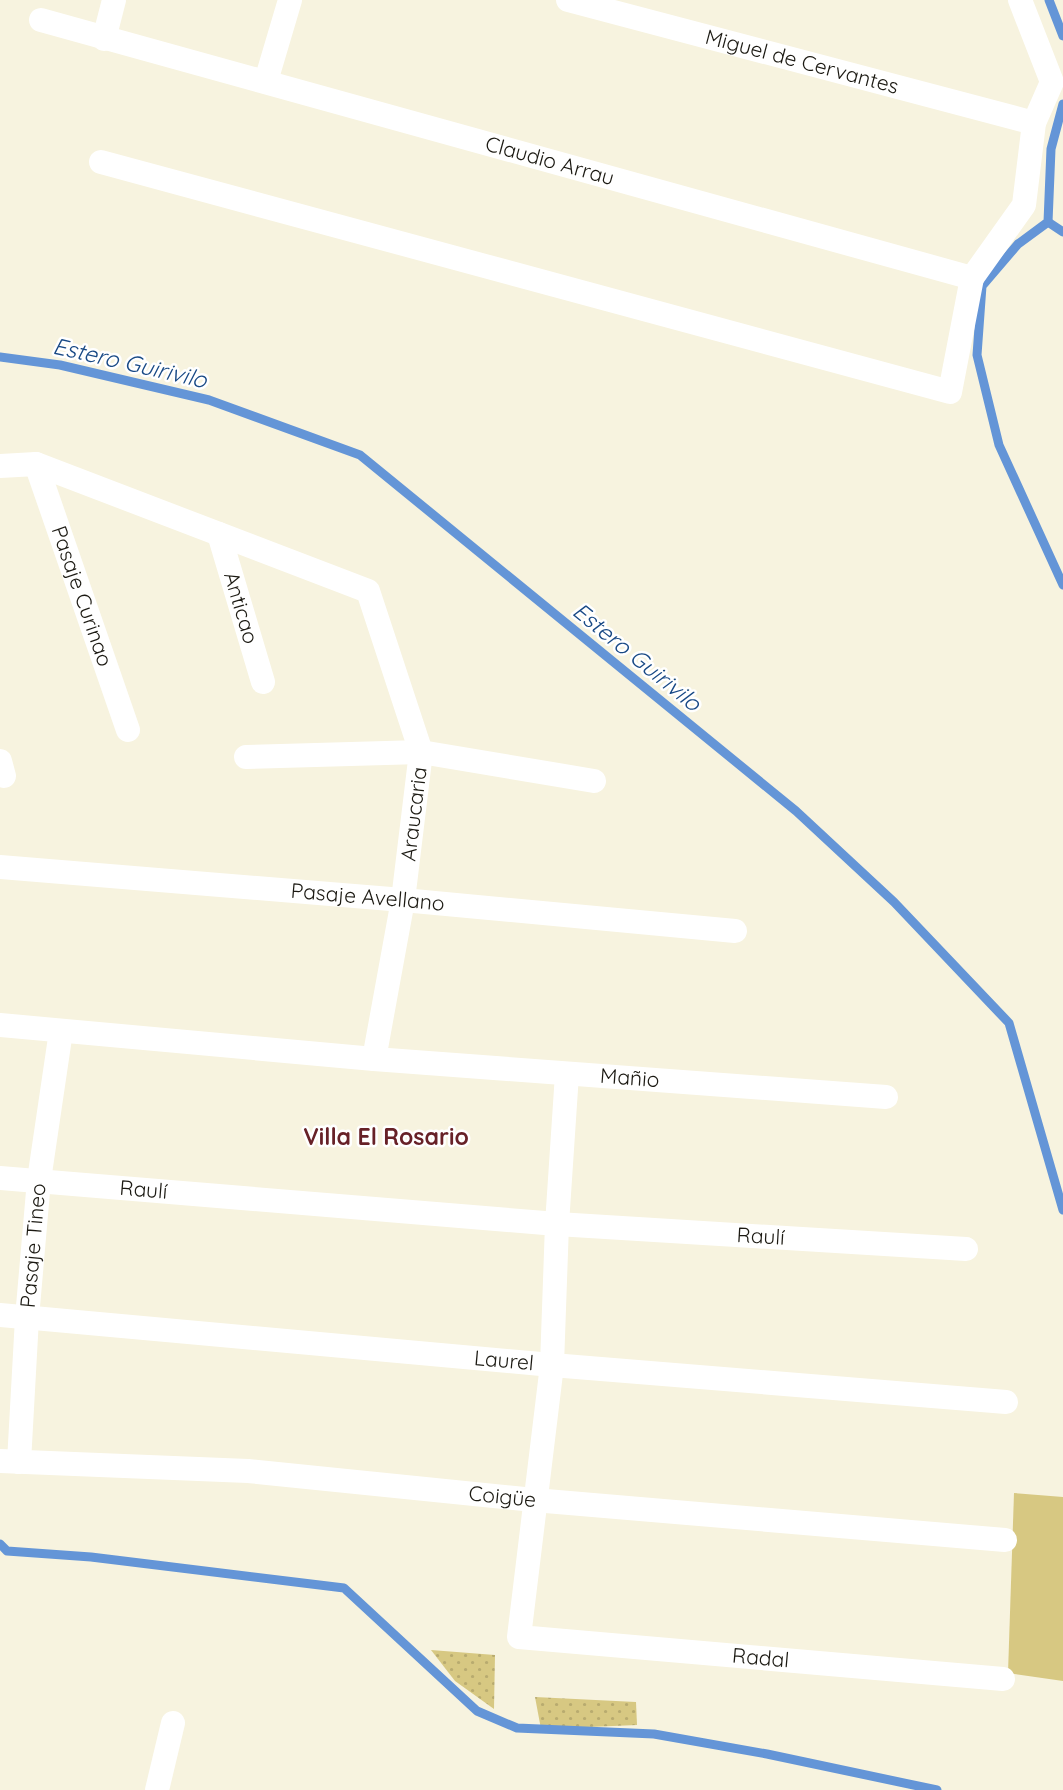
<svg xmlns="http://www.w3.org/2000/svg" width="1063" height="1790" viewBox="0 0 1063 1790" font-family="Quicksand,sans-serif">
	<defs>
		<pattern id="grass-dots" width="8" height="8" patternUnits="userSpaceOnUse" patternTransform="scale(1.75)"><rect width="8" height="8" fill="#d7c882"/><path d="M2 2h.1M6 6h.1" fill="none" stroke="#b8ab6f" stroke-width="1.8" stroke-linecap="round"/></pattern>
	</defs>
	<rect width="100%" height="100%" fill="#f7f3df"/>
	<g fill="url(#grass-dots)">
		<polygon points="431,1650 495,1655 494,1709 455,1681"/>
		<polygon points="535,1697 636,1702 637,1725 541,1729"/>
	</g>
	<polygon fill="#d7c882" points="1014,1493 1063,1497 1063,1681 1008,1673"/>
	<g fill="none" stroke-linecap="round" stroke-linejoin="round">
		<g stroke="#6495d7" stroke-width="9">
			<polyline points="1049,0 1063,36"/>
			<polyline points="1063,104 1051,149 1048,222 1018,244 982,286 977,355 999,445 1063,585"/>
			<polyline points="1048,222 1063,232"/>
			<polyline points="0,357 60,365 209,400 360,455 796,811 894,902 1009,1023 1063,1210"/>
			<polyline points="0,1544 7,1551 91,1557 344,1588 477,1711 517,1728 654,1734 767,1754 937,1790"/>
		</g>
		<g stroke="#fff" stroke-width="24">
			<path id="s1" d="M568,0L1034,123"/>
			<path id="s2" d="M41,20L972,278L1024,205L1034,123L1052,82L1020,0"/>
			<polyline points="104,39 114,0"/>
			<polyline points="266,81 290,0"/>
			<polyline points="101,162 950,392 972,278"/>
			<path id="s3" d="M36,464L128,730"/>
			<polyline points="0,466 36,464 368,591 421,752 403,900 374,1059"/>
			<path id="s4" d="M219,534L263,682"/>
			<polyline points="246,757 421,752 594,781"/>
			<polyline points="0,761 4,776"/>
			<path id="s5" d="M0,867L403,900L735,931"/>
			<path id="s6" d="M0,1025L374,1059L886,1097"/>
			<path id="s7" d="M567,1074L557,1224L552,1365L519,1637L1003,1679"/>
			<path id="s8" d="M0,1178L557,1224L966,1249"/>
			<path id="s9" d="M0,1315L552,1365L1006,1402"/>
			<path id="s10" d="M0,1461L248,1471L534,1500L1005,1540"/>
			<path id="s11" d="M19,1462L27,1318L39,1180L61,1031"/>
			<polyline points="157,1790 173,1723"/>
		</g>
	</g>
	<g text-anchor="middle" stroke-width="5" stroke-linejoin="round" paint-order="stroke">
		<g font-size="21" fill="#1b1912" stroke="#fff">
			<text dy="7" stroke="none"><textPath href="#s1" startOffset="242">Miguel de Cervantes</textPath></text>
			<text dy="7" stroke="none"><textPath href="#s2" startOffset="528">Claudio Arrau</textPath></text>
			<text dy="7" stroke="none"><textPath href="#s3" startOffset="140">Pasaje Curinao</textPath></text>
			<text dy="7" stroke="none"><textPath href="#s4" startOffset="77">Anticao</textPath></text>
			<text transform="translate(414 814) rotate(-83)" y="7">Araucaria</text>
			<text dy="7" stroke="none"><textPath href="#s5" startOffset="369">Pasaje Avellano</textPath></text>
			<text dy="7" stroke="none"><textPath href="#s6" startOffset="632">Mañio</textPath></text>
			<text dy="7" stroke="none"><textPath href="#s8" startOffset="144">Raulí</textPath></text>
			<text dy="7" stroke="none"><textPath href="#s8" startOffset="763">Raulí</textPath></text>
			<text dy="7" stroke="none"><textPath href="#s11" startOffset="217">Pasaje Tineo</textPath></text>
			<text dy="7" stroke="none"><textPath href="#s9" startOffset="506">Laurel</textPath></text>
			<text dy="7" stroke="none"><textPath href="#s10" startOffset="504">Coigüe</textPath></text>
			<text dy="7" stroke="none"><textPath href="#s7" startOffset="808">Radal</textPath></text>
		</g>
		<g font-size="23" font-style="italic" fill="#184985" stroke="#fff">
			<text transform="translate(130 363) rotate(13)" y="8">Estero Guirivilo</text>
			<text transform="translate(637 657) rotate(39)" y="8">Estero Guirivilo</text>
		</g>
		<g font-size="23" font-weight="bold" fill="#672127" stroke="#fff">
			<text x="386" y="1145">Villa El Rosario</text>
		</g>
	</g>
</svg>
